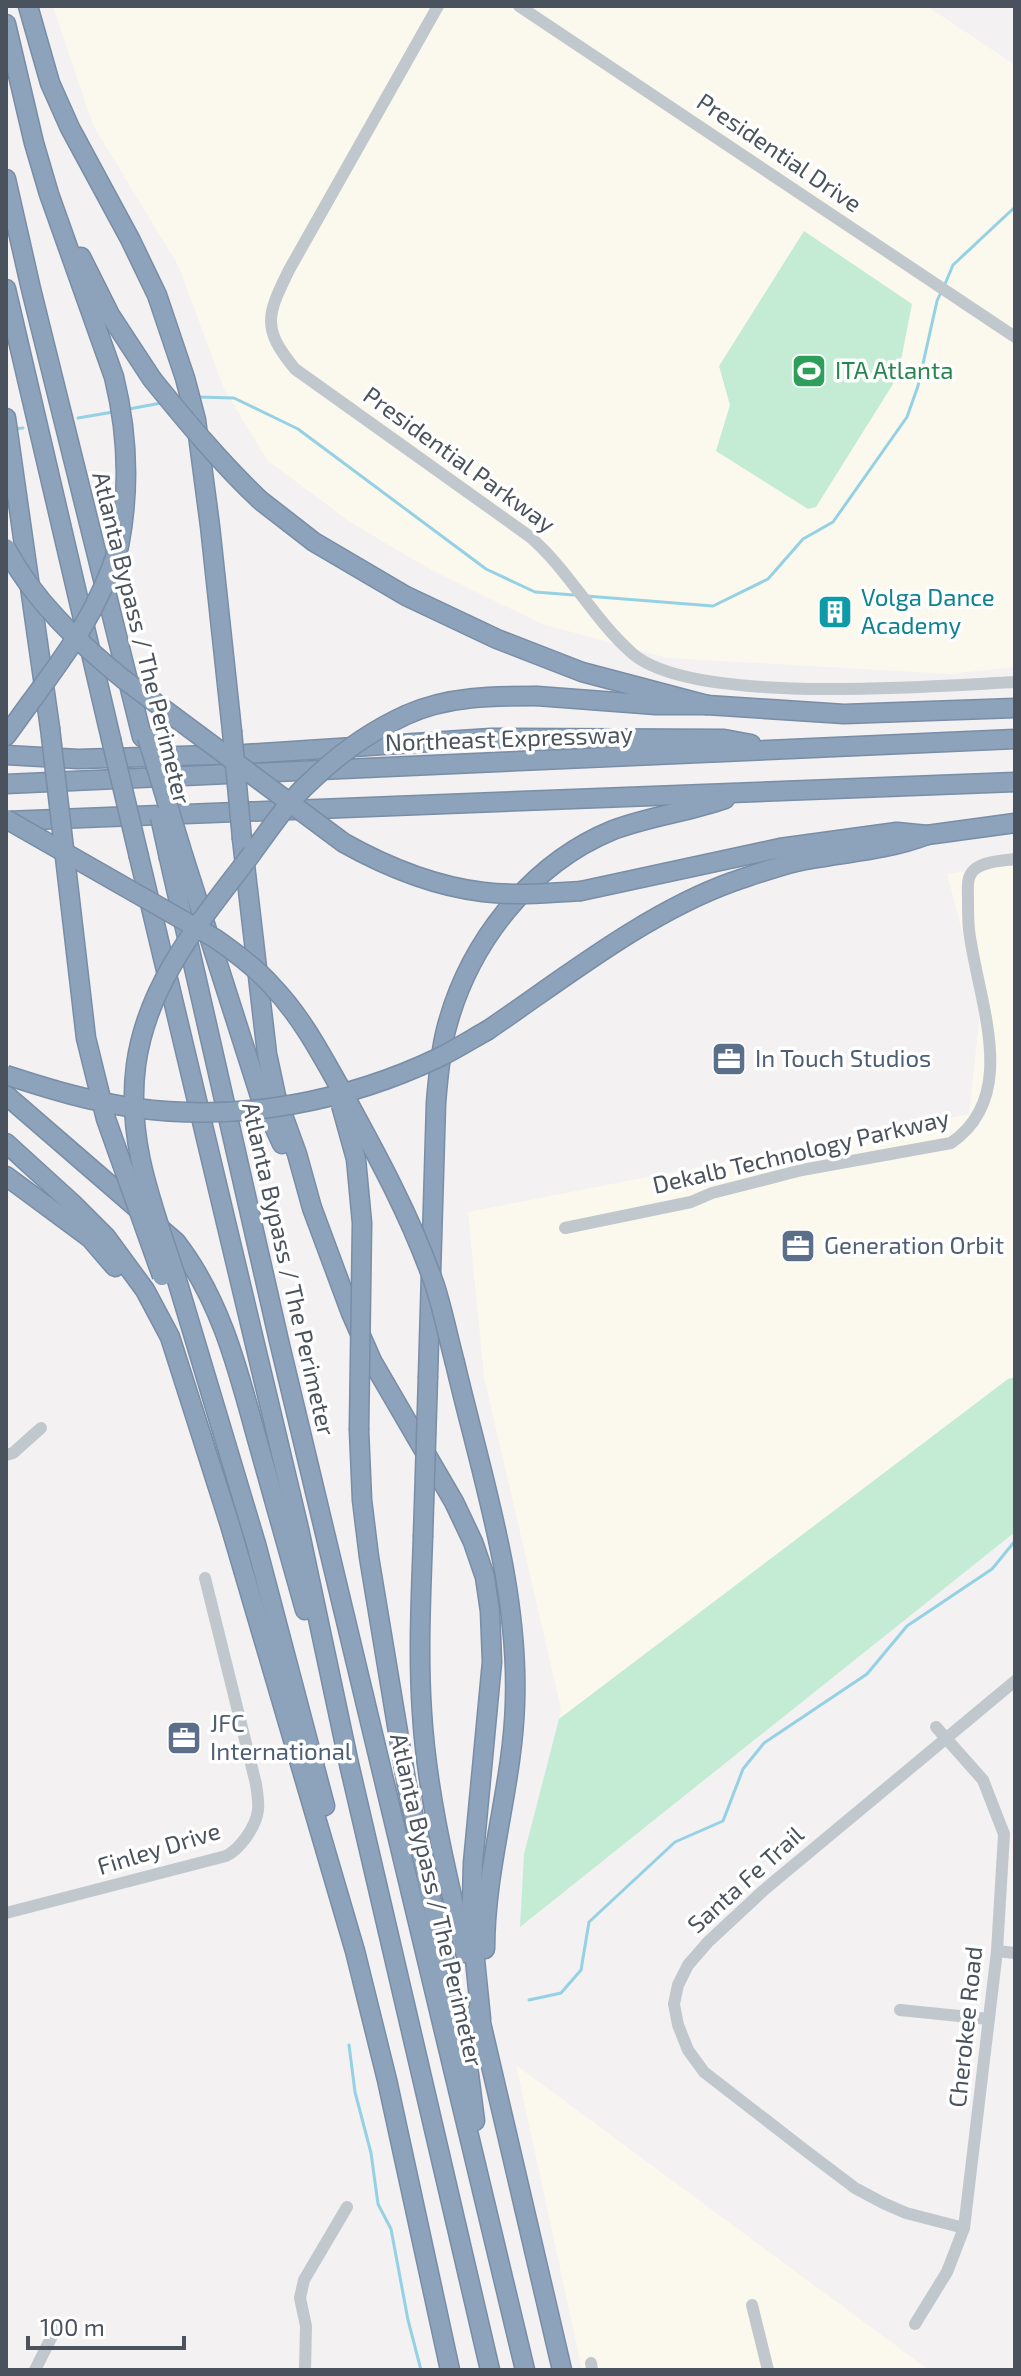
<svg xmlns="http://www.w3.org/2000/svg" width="1021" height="2376" viewBox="0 0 1021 2376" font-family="'Exo 2',sans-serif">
	<rect width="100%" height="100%" fill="#f3f1f1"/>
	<g fill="#fbf8ed">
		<polygon points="53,6 927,6 1015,65 1015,667 950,674 667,658 542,624 431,570 350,522 267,460 224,389 179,267 93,125"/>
		<polygon points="1015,863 1015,1377 1008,1379 559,1719 561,1709 484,1377 468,1212 969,1114 981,1003 947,874"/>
		<polygon points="516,2065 929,2370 582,2370"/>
	</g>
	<g fill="#c4ecd5">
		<polygon points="804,231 912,304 898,376 816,507 808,509 716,451 730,405 719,366"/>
		<polygon points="1015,1377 1015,1532 520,1927 524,1854 559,1719 1008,1379"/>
	</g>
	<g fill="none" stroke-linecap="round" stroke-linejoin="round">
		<g stroke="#95d1e5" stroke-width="3">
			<polyline points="945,284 953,265 1015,207"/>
			<polyline points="197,397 234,398 298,429 486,569 535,592 574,595"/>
			<polyline points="129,409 161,403"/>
			<polyline points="78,418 113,412"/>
			<polyline points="14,429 23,428"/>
			<polyline points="586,596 713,606 768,579 803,539 833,522 907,417 918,386 937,301 942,290"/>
			<polyline points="529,2000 561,1993 581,1970 589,1922 675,1842 723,1821 743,1769 764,1743 867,1674 907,1626 992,1569 1015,1541"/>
			<polyline points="349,2045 355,2092 371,2153 378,2204 391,2229 408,2320 421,2370"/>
		</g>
		<g stroke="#798da7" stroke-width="21">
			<g id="highway">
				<polyline points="28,6 50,83 70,128 130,239 157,295 185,378 196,420 210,526 232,731"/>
				<path d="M6,24L34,143L49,194L114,377C128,434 130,489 119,546"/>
				<polyline points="6,179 31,289 142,737"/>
				<polyline points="81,257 110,315 152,379"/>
				<polyline points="6,289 111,739"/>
				<polyline points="6,418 50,728"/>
				<polyline points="260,500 314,542 406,596 497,639 582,672 707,705"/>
				<polyline points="537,696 656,705 707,705 844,714 1015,708"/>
				<polyline points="6,736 30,703"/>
				<polyline points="6,755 78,759 245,754 491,738 724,739 751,744"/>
				<polyline points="6,784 1015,739"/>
				<polyline points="6,821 1015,782"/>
				<polyline points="242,839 267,1054 276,1096 297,1154 312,1208 351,1313 372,1361 454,1502 473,1542 485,1577 490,1611 492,1662 473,1863 472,1899 473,1940 481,2019"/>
				<polyline points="139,857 299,1529 349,1764 490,2370"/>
				<polyline points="169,858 279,1341 525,2370"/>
				<polyline points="184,858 260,1096 282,1144"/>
				<polyline points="581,891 780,848 897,832 927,835 1015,823"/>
				<path d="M488,1030C563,979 646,913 732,882C753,875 775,867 796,862C839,853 886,851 927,835"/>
				<path d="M6,1095L176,1242C221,1300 238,1370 257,1439C273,1496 289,1553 305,1610"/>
				<polyline points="6,1143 73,1204 106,1237 145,1290 170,1337 230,1525 355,1951 387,2080 450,2370"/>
				<polyline points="6,1176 90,1238 115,1267"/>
				<polyline points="176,1277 256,1544 325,1806"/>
				<path d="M455,1363C481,1474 519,1587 515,1702C513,1785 485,1865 485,1949"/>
				<path d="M428,1376L436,1103C438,1078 440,1054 446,1030C468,944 530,864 613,830C650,816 688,812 725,799"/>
				<polyline points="359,1430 362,1500 369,1557 407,1786 469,2074 475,2121"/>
				<path d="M423,1537C421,1596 418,1654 422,1713C427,1795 447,1875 465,1953"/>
				<polyline points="478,2010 562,2370"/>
			</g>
		</g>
		<g stroke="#c0c8ce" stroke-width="12">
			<path d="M438,6L289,270C267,315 261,328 295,369L529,536C569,570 593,619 633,654C695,706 932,686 1015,682"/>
			<polyline points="519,6 1015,337"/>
			<path d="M565,1228L691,1202L712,1193L802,1170L951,1143C1021,1095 978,1002 969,930C968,920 968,909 968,899C968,890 966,877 974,870C984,861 1002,861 1015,859"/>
			<polyline points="6,1455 13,1453 41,1428"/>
			<path d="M6,1913L226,1856C240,1849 256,1827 258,1810C259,1802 257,1792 256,1784L205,1578"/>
			<polyline points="997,1951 1015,1953"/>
			<polyline points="900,2010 989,2019"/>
			<polyline points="964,2228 906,2213 883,2203 855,2188 806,2151 704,2072 688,2050 678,2025 674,2004 678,1985 688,1965 708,1942 764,1890 1015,1681"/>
			<polyline points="752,2305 768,2370"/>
			<polyline points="915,2324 947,2272 964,2228 997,1951 1004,1834 983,1780 936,1727"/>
			<polyline points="591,2363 592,2370"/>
			<polyline points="35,2370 58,2324"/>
			<polyline points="305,2370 306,2326 300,2298 304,2280 347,2207"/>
		</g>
		<use href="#highway" stroke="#8da2bb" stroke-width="18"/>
		<g stroke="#798da7" stroke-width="21" stroke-linecap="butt">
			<g id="highway-bridge">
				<path d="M152,379C186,421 220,462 260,500"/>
				<path d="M6,548C33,600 77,641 122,678L344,843C387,867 433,886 483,892C515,896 549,893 581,891"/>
				<path d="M30,703C70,649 98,611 119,546"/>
				<polyline points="50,728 86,1038 106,1119 162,1276"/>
				<polyline points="232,731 242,839"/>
				<polyline points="147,737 184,858"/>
				<polyline points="111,739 139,857"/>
				<polyline points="160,817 169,858"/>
				<path d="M6,819L216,939C236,953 256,968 272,986C302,1017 322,1056 343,1093C377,1155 412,1219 435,1286C443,1311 448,1337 455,1363"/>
				<path d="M6,1075C49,1089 92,1102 136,1108C240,1122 346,1102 440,1057C456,1049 472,1039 488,1030"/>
				<polyline points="341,1105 356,1159 362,1223 359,1430"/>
				<path d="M176,1277C153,1206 126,1142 136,1065C147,984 199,923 247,860C267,833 287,802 312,780C340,753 371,731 406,715C447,696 494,696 537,696"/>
				<polyline points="423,1537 428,1376"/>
			</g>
		</g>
		<use href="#highway-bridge" stroke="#8da2bb" stroke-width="18"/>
	</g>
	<defs>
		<g id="stadium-square" transform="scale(1.8)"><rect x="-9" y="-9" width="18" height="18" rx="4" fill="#2e9e5b" stroke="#fff"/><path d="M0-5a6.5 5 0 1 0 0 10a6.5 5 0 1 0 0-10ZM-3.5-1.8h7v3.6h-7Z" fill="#fff"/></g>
		<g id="building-square" transform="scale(1.8)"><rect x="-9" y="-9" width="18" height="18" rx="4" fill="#0f9aa8" stroke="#fff"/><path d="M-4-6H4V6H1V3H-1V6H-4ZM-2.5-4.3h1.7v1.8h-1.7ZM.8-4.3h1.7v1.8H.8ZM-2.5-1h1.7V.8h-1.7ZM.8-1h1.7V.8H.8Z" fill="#fff"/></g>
		<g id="office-square" transform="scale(1.8)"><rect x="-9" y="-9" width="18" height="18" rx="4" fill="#5c6f8a" stroke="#fff"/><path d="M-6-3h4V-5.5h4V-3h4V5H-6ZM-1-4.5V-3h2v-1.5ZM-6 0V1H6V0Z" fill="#fff"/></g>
	</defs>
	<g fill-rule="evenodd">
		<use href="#stadium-square" x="809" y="371"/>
		<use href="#building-square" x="835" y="612"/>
		<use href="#office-square" x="729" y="1059"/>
		<use href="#office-square" x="798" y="1246"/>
		<use href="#office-square" x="184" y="1738"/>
	</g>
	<g text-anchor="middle" stroke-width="7" stroke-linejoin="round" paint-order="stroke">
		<g font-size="24" fill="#4a535d" stroke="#fff">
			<text transform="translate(779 153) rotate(34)" y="8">Presidential Drive</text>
			<text transform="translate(459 460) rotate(36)" y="8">Presidential Parkway</text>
			<text transform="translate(141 638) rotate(76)" y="8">Atlanta Bypass / The Perimeter</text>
			<text transform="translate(509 739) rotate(-2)" y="8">Northeast Expressway</text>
			<text transform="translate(801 1152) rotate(-13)" y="8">Dekalb Technology Parkway</text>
			<text transform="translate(288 1269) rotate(77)" y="8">Atlanta Bypass / The Perimeter</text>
			<text transform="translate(159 1849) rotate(-17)" y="8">Finley Drive</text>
			<text transform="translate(746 1880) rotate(-42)" y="8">Santa Fe Trail</text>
			<text transform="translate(436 1900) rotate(77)" y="8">Atlanta Bypass / The Perimeter</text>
			<text transform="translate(966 2027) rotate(-84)" y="8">Cherokee Road</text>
		</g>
		<g font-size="24" fill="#27864d" stroke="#fff" text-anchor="start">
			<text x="835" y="379">ITA Atlanta</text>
		</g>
		<g font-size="24" fill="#0d838f" stroke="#fff" text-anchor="start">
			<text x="861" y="606">Volga Dance<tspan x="861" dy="28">Academy</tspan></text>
		</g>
		<g font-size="24" fill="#4e5e75" stroke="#fff" text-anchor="start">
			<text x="755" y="1067">In Touch Studios</text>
			<text x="824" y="1254">Generation Orbit</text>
			<text x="210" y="1732">JFC<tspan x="210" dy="28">International</tspan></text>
		</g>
	</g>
	<rect width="1021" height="2376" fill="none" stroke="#4a535d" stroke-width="16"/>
	<path d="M28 2336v12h156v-12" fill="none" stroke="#4a535d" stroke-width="4"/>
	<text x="40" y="2336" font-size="24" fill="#4a535d" stroke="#ffffff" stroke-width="6" paint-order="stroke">100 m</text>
</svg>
